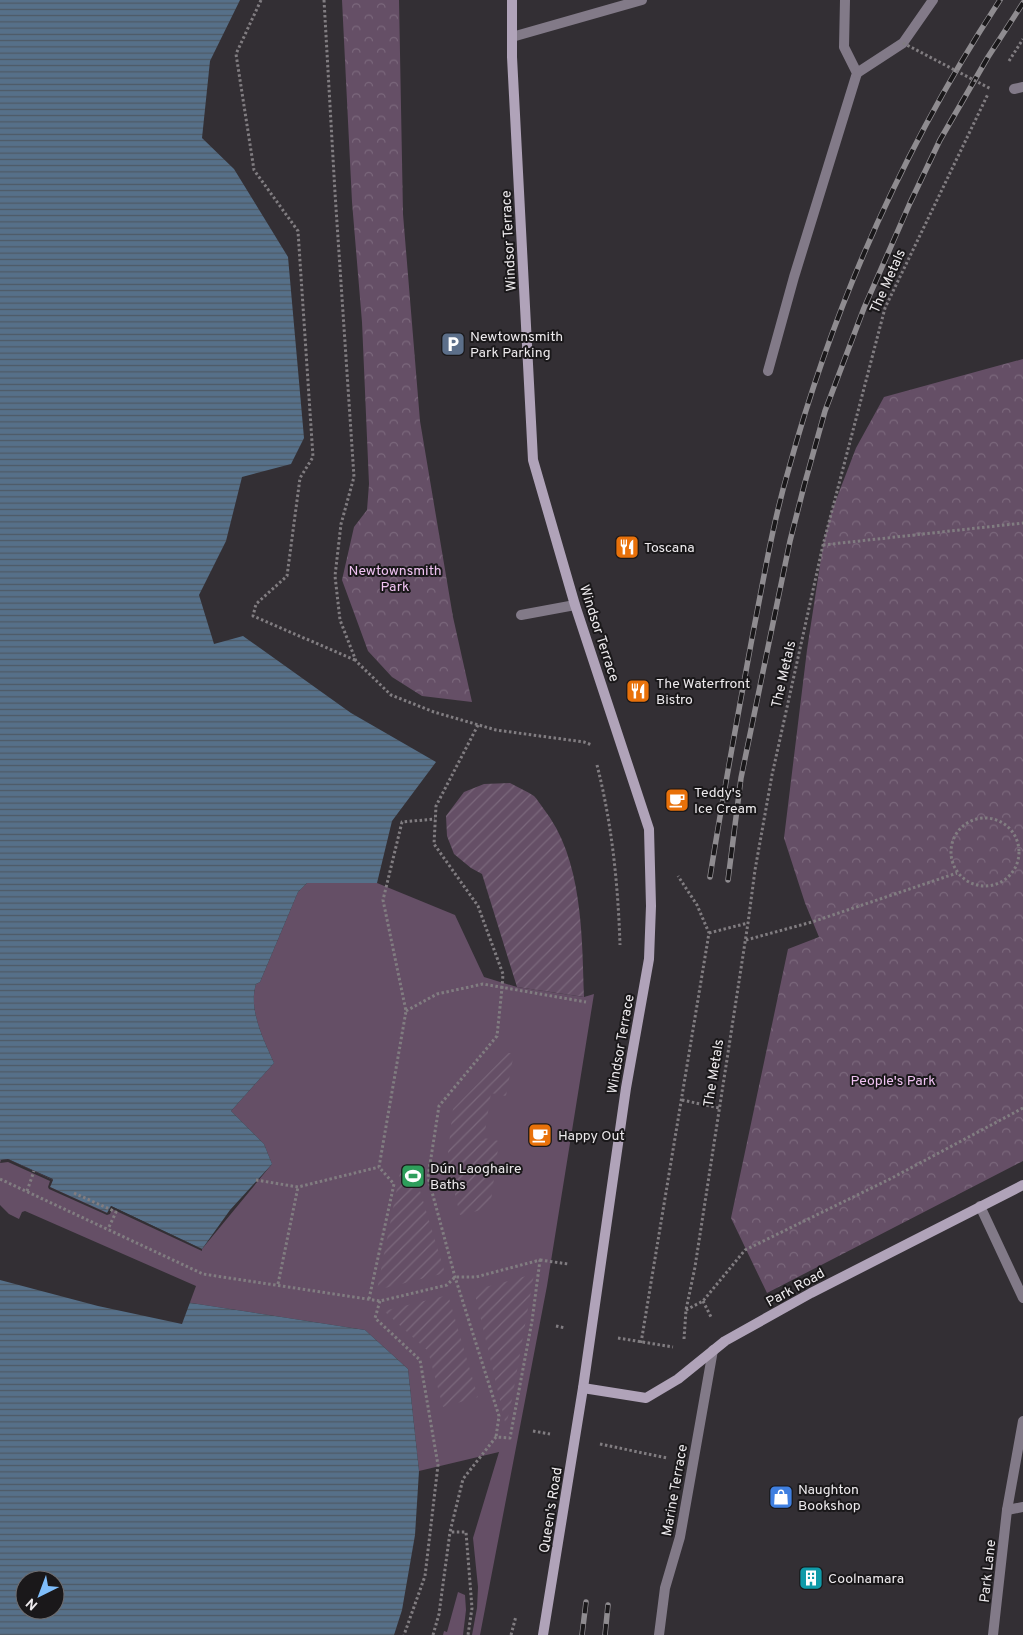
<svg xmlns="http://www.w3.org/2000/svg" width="1023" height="1635" viewBox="0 0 1023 1635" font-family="Overpass,sans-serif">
	<defs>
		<pattern id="park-crowns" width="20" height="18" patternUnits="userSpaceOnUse" patternTransform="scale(1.25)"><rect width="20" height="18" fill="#654f66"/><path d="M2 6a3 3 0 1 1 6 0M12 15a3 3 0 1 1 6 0" fill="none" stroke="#7b687c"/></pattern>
		<pattern id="garden-furrows" width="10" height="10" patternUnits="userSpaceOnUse" patternTransform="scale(1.25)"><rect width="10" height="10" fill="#654f66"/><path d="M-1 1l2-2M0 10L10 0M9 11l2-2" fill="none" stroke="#7b687c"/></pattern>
		<pattern id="water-rules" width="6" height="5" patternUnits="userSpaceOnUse" patternTransform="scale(1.25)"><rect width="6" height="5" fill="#567089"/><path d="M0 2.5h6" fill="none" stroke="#4e5965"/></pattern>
	</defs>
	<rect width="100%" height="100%" fill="#332f34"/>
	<g fill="#654f66">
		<path d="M307,883H377L455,915L484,977L517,987L584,997L594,994L547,1286L480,1635H472L477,1608L478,1587L473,1538L499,1452L419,1471L408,1369L365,1330L191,1303L7,1216L0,1208V1160L8,1159L202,1249L272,1164L264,1144L231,1111L274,1063C264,1040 248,1010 256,984L260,982L298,892Z"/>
		<polygon points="458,1592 465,1595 466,1610 463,1635 443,1635 444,1631 447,1632"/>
	</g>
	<g fill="url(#park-crowns)">
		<polygon points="342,0 399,0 403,214 420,421 453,617 472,702 422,696 392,677 368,651 342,580 354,527 367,510 369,484 362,322 352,202"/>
		<polygon points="1023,359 1023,1161 767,1293 731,1218 788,949 819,937 805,903 784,838 807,650 823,545 831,513 856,448 884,397"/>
	</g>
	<g fill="url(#garden-furrows)">
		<path d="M510,783C517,787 527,791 534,796C537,799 540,804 543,808C583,858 582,936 584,997L517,987L482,874L471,868L454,854L447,836L446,816L464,792L484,784Z"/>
		<polygon points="508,1053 514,1053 506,1096 491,1093 484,1138 499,1141 490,1208 460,1215 447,1162 453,1109"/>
		<polygon points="401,1168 414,1171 445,1273 377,1290"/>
		<polygon points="534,1274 512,1399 506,1426 474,1290"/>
		<polygon points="448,1295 478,1397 443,1407 428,1351 384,1311"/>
	</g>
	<g fill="url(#water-rules)" fill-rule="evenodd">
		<path d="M0,0H240L210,61L202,138L234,169L288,257L304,438L291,464L242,477L226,541L199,595L214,644L243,636L351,713L436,762L392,821L377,883H307L298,892L260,982L256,984C248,1010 264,1040 274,1063L231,1111L264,1144L272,1164L230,1210L202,1249L111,1206L108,1213L50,1187L53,1179L8,1159L0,1160Z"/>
		<path d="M0,1208L7,1216L191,1303L365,1330L408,1369L419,1471L415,1535L402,1610L394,1635H0ZM25,1580H55V1610H25Z"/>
	</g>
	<g fill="#332f34">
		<polygon points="8,1159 53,1180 50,1187 107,1213 111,1206 202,1249 202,1251 112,1209 110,1214 107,1215 49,1189 48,1187 50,1181 8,1162 0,1163 1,1160"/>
		<polygon points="0,1205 9,1214 19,1219 22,1212 25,1211 196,1286 182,1324 98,1306 0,1280"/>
	</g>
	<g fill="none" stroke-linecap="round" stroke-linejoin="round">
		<g stroke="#817d81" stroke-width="3" stroke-dasharray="2.5 2.5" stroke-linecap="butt">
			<polyline points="261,0 236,54 254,170 298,231 313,457 300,478 287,576 256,604 253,616 355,660"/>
			<polyline points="324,0 335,193 354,477 341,524 335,576 340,620 356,661 391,695 434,712 496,730 584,742 592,745"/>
			<polyline points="1009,61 1023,39"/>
			<polyline points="823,545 1023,523"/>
			<polyline points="478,725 436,806 434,844 478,906 503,974 502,988 497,1036 439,1106 428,1177 455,1277 499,1416 496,1437"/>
			<path d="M597,765C612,824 618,884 620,945"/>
			<circle cx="985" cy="852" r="34"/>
			<polyline points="709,933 748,923"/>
			<polyline points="746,940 812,922 957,873"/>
			<polyline points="406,1011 437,994 483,984 586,1002"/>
			<polyline points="682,1100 719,1108"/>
			<polyline points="0,1179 203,1274 380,1301 447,1285 455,1277 476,1277 540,1260 532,1321 510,1438 496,1437 463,1479 450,1532 466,1532 472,1608 468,1635"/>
			<polyline points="256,1180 298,1187 379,1167"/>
			<polyline points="27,1191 34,1171"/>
			<polyline points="74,1193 116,1212 108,1229"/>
			<polyline points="540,1260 568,1264"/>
			<polyline points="278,1284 298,1187"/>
			<polyline points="369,1299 394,1184 379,1167 406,1011 383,900 402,822 435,819"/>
			<polyline points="380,1301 375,1318 420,1360 438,1465 425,1576 404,1635"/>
			<polyline points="703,1301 711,1317"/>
			<polyline points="686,1310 703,1301 745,1250 890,1179 1023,1108"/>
			<polyline points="556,1326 565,1328"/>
			<polyline points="618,1338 673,1347"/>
			<polyline points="684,1339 686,1310 695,1267 748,923 755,870 772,775 823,545 885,308 988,94"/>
			<polyline points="641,1343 709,933 697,905 678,876"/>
			<polyline points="533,1431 550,1434"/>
			<polyline points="600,1444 667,1458"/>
			<polyline points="433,1635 439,1614 450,1532"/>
			<polyline points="511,1635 516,1616"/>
		</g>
		<g stroke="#827a88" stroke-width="10">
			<polyline points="512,37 642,0"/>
			<polyline points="768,371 794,277 857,73 844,47 845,0"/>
			<polyline points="521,615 575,605"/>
		</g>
		<g stroke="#827a88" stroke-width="10">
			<polyline points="857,73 903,43 933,0"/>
			<polyline points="1014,89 1023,87"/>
			<polyline points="980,1206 1023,1298"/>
			<polyline points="1007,1510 1023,1507"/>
			<polyline points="659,1635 665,1588 680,1537 713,1350"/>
			<polyline points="993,1635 1007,1510 1023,1421"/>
		</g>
		<g stroke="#b0a3b9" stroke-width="10">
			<polyline points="512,0 512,57 533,460 575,605 649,829 651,906 649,959 626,1088 583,1388 543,1635"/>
			<polyline points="583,1388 646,1398 678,1379 725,1341 811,1293 1023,1185"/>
		</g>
		<g stroke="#8f8c90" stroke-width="5.5">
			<g id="rail">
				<path d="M710,877C723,795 738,714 753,633C764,577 773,522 789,468C835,301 905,145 1000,0"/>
				<polyline points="728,880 741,778 790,541 804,486 825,411 864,308 910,203 940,140 988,57 1023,3"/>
				<polyline points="582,1635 586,1602"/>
				<polyline points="605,1635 608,1605"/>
			</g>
		</g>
		<use href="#rail" stroke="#1a181a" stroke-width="4" stroke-dasharray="11" stroke-linecap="butt"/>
		<polyline stroke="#817d81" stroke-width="3" stroke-dasharray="2.5 2.5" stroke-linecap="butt" points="903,43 991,89"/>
	</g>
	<defs>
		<g id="parking-square" transform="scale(1.25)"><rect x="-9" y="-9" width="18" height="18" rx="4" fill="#5c6f8a" stroke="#1a181a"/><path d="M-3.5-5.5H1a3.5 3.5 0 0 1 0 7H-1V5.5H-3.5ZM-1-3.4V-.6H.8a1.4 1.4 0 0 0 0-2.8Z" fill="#fff"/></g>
		<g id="restaurant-square" transform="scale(1.25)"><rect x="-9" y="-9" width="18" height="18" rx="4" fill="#e8710a" stroke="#1a181a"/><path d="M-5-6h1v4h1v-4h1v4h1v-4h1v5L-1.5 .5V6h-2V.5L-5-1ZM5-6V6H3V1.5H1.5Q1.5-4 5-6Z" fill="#fff"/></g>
		<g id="cafe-square" transform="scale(1.25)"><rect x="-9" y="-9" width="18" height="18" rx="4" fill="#e8710a" stroke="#1a181a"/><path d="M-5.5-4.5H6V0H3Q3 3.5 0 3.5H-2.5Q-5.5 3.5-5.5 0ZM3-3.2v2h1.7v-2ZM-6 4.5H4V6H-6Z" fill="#fff"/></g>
		<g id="stadium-square" transform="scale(1.25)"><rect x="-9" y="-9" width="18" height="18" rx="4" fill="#2e9e5b" stroke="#1a181a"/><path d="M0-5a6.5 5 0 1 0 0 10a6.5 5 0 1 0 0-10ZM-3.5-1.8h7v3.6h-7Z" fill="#fff"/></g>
		<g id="shop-square" transform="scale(1.25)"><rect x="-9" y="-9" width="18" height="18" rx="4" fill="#3f7fe0" stroke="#1a181a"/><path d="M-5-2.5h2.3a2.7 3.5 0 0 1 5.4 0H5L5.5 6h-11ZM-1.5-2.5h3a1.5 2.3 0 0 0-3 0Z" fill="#fff"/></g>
		<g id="building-square" transform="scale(1.25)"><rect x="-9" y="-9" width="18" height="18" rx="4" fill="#0f9aa8" stroke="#1a181a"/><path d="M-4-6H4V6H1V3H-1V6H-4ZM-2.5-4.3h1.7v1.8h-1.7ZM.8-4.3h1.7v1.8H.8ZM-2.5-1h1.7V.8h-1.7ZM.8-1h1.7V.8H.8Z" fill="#fff"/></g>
	</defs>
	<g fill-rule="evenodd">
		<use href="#parking-square" x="453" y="344"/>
		<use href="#restaurant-square" x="627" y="547"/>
		<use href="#restaurant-square" x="638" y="691"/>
		<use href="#cafe-square" x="677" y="800"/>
		<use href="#cafe-square" x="540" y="1135"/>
		<use href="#stadium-square" x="413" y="1176"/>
		<use href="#shop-square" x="781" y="1497"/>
		<use href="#building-square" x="811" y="1578"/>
	</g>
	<g text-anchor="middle" stroke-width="4" stroke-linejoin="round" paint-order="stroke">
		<g font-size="14" fill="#edeaed" stroke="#1a181a">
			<text transform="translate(508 241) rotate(-93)" y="5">Windsor Terrace</text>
			<text transform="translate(887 281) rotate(-66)" y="5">The Metals</text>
			<text transform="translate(600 633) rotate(72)" y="5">Windsor Terrace</text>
			<text transform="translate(783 674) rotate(-77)" y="5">The Metals</text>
			<text transform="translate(620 1044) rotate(-80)" y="5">Windsor Terrace</text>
			<text transform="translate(713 1073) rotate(-81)" y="5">The Metals</text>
			<text transform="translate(795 1287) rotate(-29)" y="5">Park Road</text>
			<text transform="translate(674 1490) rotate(-80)" y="5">Marine Terrace</text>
			<text transform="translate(550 1510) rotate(-81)" y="5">Queen's Road</text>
			<text transform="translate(987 1571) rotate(-84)" y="5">Park Lane</text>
		</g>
		<g font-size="14" fill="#edeaed" stroke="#1a181a" text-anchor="start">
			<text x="470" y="341">Newtownsmith<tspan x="470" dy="16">Park Parking</tspan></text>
			<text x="644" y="552">Toscana</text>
			<text x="656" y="688">The Waterfront<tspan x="656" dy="16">Bistro</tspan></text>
			<text x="694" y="797">Teddy's<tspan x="694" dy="16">Ice Cream</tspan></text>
			<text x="558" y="1140">Happy Out</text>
			<text x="430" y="1173">Dún Laoghaire<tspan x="430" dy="16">Baths</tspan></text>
			<text x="798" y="1494">Naughton<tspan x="798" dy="16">Bookshop</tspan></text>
			<text x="828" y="1583">Coolnamara</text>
		</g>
		<g font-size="14" fill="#f0c3f2" stroke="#1a181a">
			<text x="395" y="575">Newtownsmith<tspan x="395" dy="16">Park</tspan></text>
			<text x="893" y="1085">People's Park</text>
		</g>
	</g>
	<g transform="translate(40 1595) rotate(222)"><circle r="24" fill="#1a181a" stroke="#6e6c6e"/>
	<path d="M0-4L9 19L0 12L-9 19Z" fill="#7fbdfa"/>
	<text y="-8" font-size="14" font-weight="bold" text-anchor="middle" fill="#edeaed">N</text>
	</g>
</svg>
